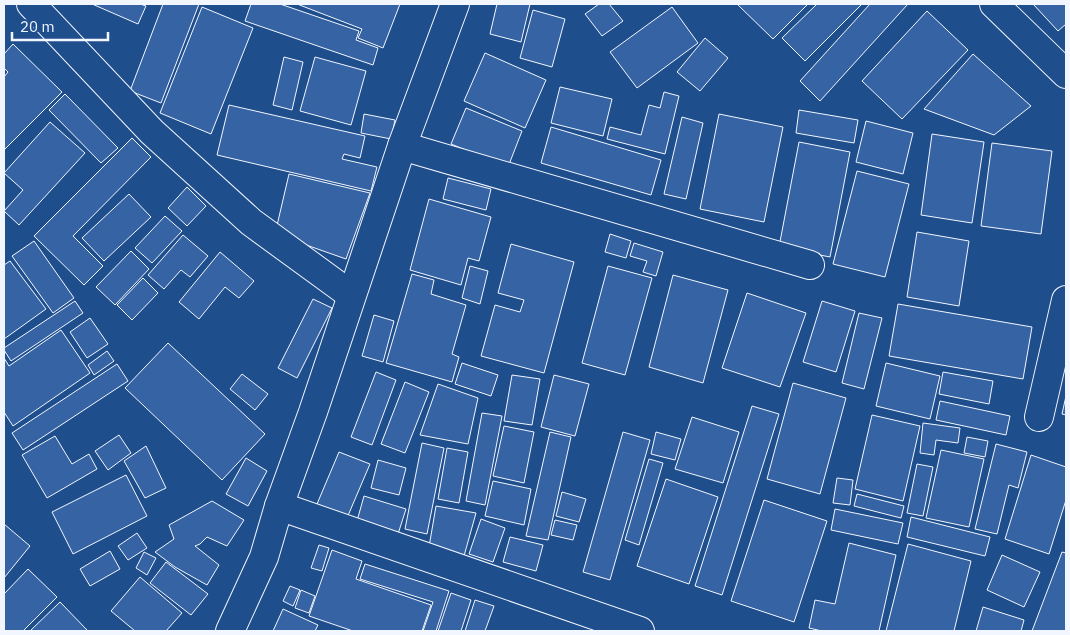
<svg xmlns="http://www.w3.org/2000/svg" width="1070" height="635" viewBox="0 0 1070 635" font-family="'IBM Plex Sans',sans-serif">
	<rect width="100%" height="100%" fill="#1f4e8c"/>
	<g fill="#3563a3" stroke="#f2f6ff">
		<polygon points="92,4 140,4 146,6 138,24"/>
		<polygon points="161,4 199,4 161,103 130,91 163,4"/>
		<polygon points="251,4 280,4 359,31 356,40 378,48 373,65 245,21"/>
		<polygon points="297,4 400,4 383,48 358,38 362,29"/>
		<polygon points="497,4 530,4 521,42 490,34"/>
		<polygon points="599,4 609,4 623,21 602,36 585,14"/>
		<polygon points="737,4 808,4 773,39"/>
		<polygon points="817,4 862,4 805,61 782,38"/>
		<polygon points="870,4 908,4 820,101 800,81"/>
		<polygon points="1033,4 1066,4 1066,24 1058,31"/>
		<polygon points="202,7 253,28 211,134 160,113"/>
		<polygon points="672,7 698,43 637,88 610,52"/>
		<polygon points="533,10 565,19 552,67 520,58"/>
		<polygon points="927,11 968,50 902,119 862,81"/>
		<polygon points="705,38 728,58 700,91 677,72"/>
		<polygon points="13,44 62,92 4,150 4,77 8,72 4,68 4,54"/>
		<polygon points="485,53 546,80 525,128 464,101"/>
		<polygon points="973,54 1031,106 994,135 924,109"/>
		<polygon points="284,57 303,62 292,110 273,105"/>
		<polygon points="315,57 366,71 351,125 300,111"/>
		<polygon points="560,87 612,99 603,136 551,123"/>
		<polygon points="664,92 679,96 665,154 607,139 610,127 641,135 649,105 660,108"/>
		<polygon points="65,94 118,148 101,163 49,110"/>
		<polygon points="229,105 365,136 360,158 344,154 342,159 377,167 371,191 217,155"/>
		<polygon points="466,108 522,131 508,167 451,144"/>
		<polygon points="799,110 858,120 854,143 796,133"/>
		<polygon points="364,114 395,120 391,139 361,133"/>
		<polygon points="719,114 783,127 764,222 700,209"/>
		<polygon points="682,117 703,123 686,199 664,194"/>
		<polygon points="866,121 913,133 903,174 856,162"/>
		<polygon points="50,122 85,153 19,225 4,211 23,190 4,173"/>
		<polygon points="551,127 661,160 651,195 541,163"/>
		<polygon points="932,134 984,142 972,223 921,215"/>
		<polygon points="132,138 151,157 73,236 103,266 84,285 34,236"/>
		<polygon points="799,142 850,152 830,257 779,247"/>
		<polygon points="992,143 1052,151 1041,234 981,226"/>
		<polygon points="857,171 909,184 885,277 833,264"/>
		<polygon points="289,174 370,193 346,259 275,234"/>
		<polygon points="448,178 491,189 486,210 443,199"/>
		<polygon points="187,187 206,206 187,226 168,208"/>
		<polygon points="129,194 151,217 104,261 82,238"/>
		<polygon points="429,199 491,217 479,261 468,258 461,285 410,270"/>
		<polygon points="165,216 182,231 152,263 135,248"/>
		<polygon points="917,232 969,241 959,306 907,297"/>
		<polygon points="610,234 631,241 626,258 605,252"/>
		<polygon points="183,235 208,256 190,277 181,270 164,289 148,275"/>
		<polygon points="34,241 74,298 53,313 12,256"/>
		<polygon points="634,243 663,252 656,276 643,272 647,261 630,256"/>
		<polygon points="511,244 574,262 544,373 481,356 495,305 520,312 524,300 498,293"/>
		<polygon points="131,251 149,269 115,305 96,287"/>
		<polygon points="220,252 254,281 239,298 225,287 199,319 179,302"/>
		<polygon points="10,261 46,309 4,339 4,265"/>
		<polygon points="470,266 488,271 480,304 462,298"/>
		<polygon points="608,266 652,278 625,375 582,363"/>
		<polygon points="412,274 434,280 431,294 466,305 452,354 459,357 452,382 386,363"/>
		<polygon points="673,275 728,290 703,383 649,367"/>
		<polygon points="143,278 158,293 132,320 117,305"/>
		<polygon points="747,293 806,313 780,387 722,368"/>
		<polygon points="313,299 332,308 297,378 278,368"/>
		<polygon points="75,301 83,313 11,361 4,350 4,348"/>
		<polygon points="822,301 855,311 836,372 803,362"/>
		<polygon points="898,304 1032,327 1023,379 889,356"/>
		<polygon points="859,313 882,318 864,389 842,383"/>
		<polygon points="374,315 394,321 383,362 362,356"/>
		<polygon points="90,318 108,344 87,358 70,332"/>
		<polygon points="61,330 90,373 13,426 4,412 4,358 9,366"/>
		<polygon points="168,343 265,434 222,480 125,388"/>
		<polygon points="107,351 114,361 94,375 88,365"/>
		<polygon points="462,363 498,375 491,396 455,384"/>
		<polygon points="886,363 940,376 930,419 876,406"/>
		<polygon points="117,364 128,381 23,450 12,433"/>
		<polygon points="376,372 396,380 372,445 351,437"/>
		<polygon points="943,372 993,381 989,404 939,394"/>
		<polygon points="242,374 268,394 255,410 230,389"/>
		<polygon points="512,375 540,379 532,425 504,421"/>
		<polygon points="554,375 589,384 575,436 541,427"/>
		<polygon points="405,382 429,392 405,453 381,444"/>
		<polygon points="793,383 846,398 820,494 767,479"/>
		<polygon points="438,384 478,398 468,444 420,435"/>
		<polygon points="1066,396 1066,415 1062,414"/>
		<polygon points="940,401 1010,416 1006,435 936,420"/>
		<polygon points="752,406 779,414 722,595 695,586"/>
		<polygon points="482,413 502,416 485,505 466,501"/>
		<polygon points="872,415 920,426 903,501 855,489"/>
		<polygon points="692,417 739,432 723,483 675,469"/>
		<polygon points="923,423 960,428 958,443 936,440 934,455 920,453"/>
		<polygon points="504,426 534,432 524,483 493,476"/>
		<polygon points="550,432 571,437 548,540 526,536"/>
		<polygon points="623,432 650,440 610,580 583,572"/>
		<polygon points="656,432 681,439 675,460 651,454"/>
		<polygon points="119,435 131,453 108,470 95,451"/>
		<polygon points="55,436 72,464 89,454 97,469 47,498 22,455"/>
		<polygon points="967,437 988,441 985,457 964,453"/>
		<polygon points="422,443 444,448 427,534 405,529"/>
		<polygon points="996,444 1027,452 1018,488 1009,485 997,534 975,529"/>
		<polygon points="146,446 166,488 145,498 124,461"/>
		<polygon points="447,448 468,452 459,503 438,499"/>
		<polygon points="941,450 984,459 969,527 926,518"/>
		<polygon points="339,452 370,464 347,518 317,504"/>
		<polygon points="1031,455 1066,467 1066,500 1049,554 1005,539"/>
		<polygon points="246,458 267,471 248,506 226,494"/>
		<polygon points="649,459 663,463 639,545 625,540"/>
		<polygon points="378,460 406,468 399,495 371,488"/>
		<polygon points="917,464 933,467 923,516 907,513"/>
		<polygon points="126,475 147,516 73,554 52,512"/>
		<polygon points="837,478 853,480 850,505 833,503"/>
		<polygon points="666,479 718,497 689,584 637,566"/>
		<polygon points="493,481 531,489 524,525 485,516"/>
		<polygon points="562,492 586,499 579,522 556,516"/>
		<polygon points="857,494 904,506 901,518 854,506"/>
		<polygon points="364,496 406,509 398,534 357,521"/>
		<polygon points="764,500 827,521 794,622 731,601"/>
		<polygon points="212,501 244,520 227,546 207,537 200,544 195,546 219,565 207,585 175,567 155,552 174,539 169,525"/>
		<polygon points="436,506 476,513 464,556 429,547"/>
		<polygon points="835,509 903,523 898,544 831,530"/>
		<polygon points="911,517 990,537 985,556 907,537"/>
		<polygon points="481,519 505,528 493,562 469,554"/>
		<polygon points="555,520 577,525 573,540 551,535"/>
		<polygon points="4,524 30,546 4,578"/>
		<polygon points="137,533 147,548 128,560 118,546"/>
		<polygon points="510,537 543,545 536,571 503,562"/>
		<polygon points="849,543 896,555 879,631 822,631 809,628 815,600 835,604"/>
		<polygon points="908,544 971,561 954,631 886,631"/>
		<polygon points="319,545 329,548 322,571 311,568"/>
		<polygon points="332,550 362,561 356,579 431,605 422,631 353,631 309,616"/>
		<polygon points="110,551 120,569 90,586 80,569"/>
		<polygon points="144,552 156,558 147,575 136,568"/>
		<polygon points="1062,552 1066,553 1066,631 1032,631"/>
		<polygon points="1002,555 1040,572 1024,607 987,590"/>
		<polygon points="166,562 208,594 191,615 150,583"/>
		<polygon points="365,564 449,591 436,631 423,631 433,602 360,579"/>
		<polygon points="28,569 57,597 23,631 4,631 4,594"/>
		<polygon points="140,577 182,613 166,631 135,631 111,611"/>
		<polygon points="290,586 300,590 293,606 283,601"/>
		<polygon points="301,590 315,596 309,613 295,608"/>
		<polygon points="451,593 471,600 461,631 438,631"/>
		<polygon points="475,600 494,606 485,631 465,631"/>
		<polygon points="60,602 88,631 30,631"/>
		<polygon points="983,607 1024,620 1021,631 976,631"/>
		<polygon points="283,609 318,625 315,631 273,631"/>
	</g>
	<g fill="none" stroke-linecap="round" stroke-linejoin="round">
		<g stroke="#f2f6ff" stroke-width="30">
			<g id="street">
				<polyline points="31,4 152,132 251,222 351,295"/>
				<polyline points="994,4 1066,74"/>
				<polyline points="402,146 810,265"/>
				<polyline points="1039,417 1066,300"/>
				<polyline points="279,506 640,631"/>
				<polyline points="230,631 264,557 279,506 313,412 402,146 455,4"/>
			</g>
		</g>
		<use href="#street" stroke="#1f4e8c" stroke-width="28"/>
	</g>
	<rect width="1070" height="635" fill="none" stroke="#f2f6ff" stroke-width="10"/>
	<path d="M12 32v8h96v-8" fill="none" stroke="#f2f6ff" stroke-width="2.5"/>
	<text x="20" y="32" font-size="15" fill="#f2f6ff" stroke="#1f4e8c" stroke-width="4" paint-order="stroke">20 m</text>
</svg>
